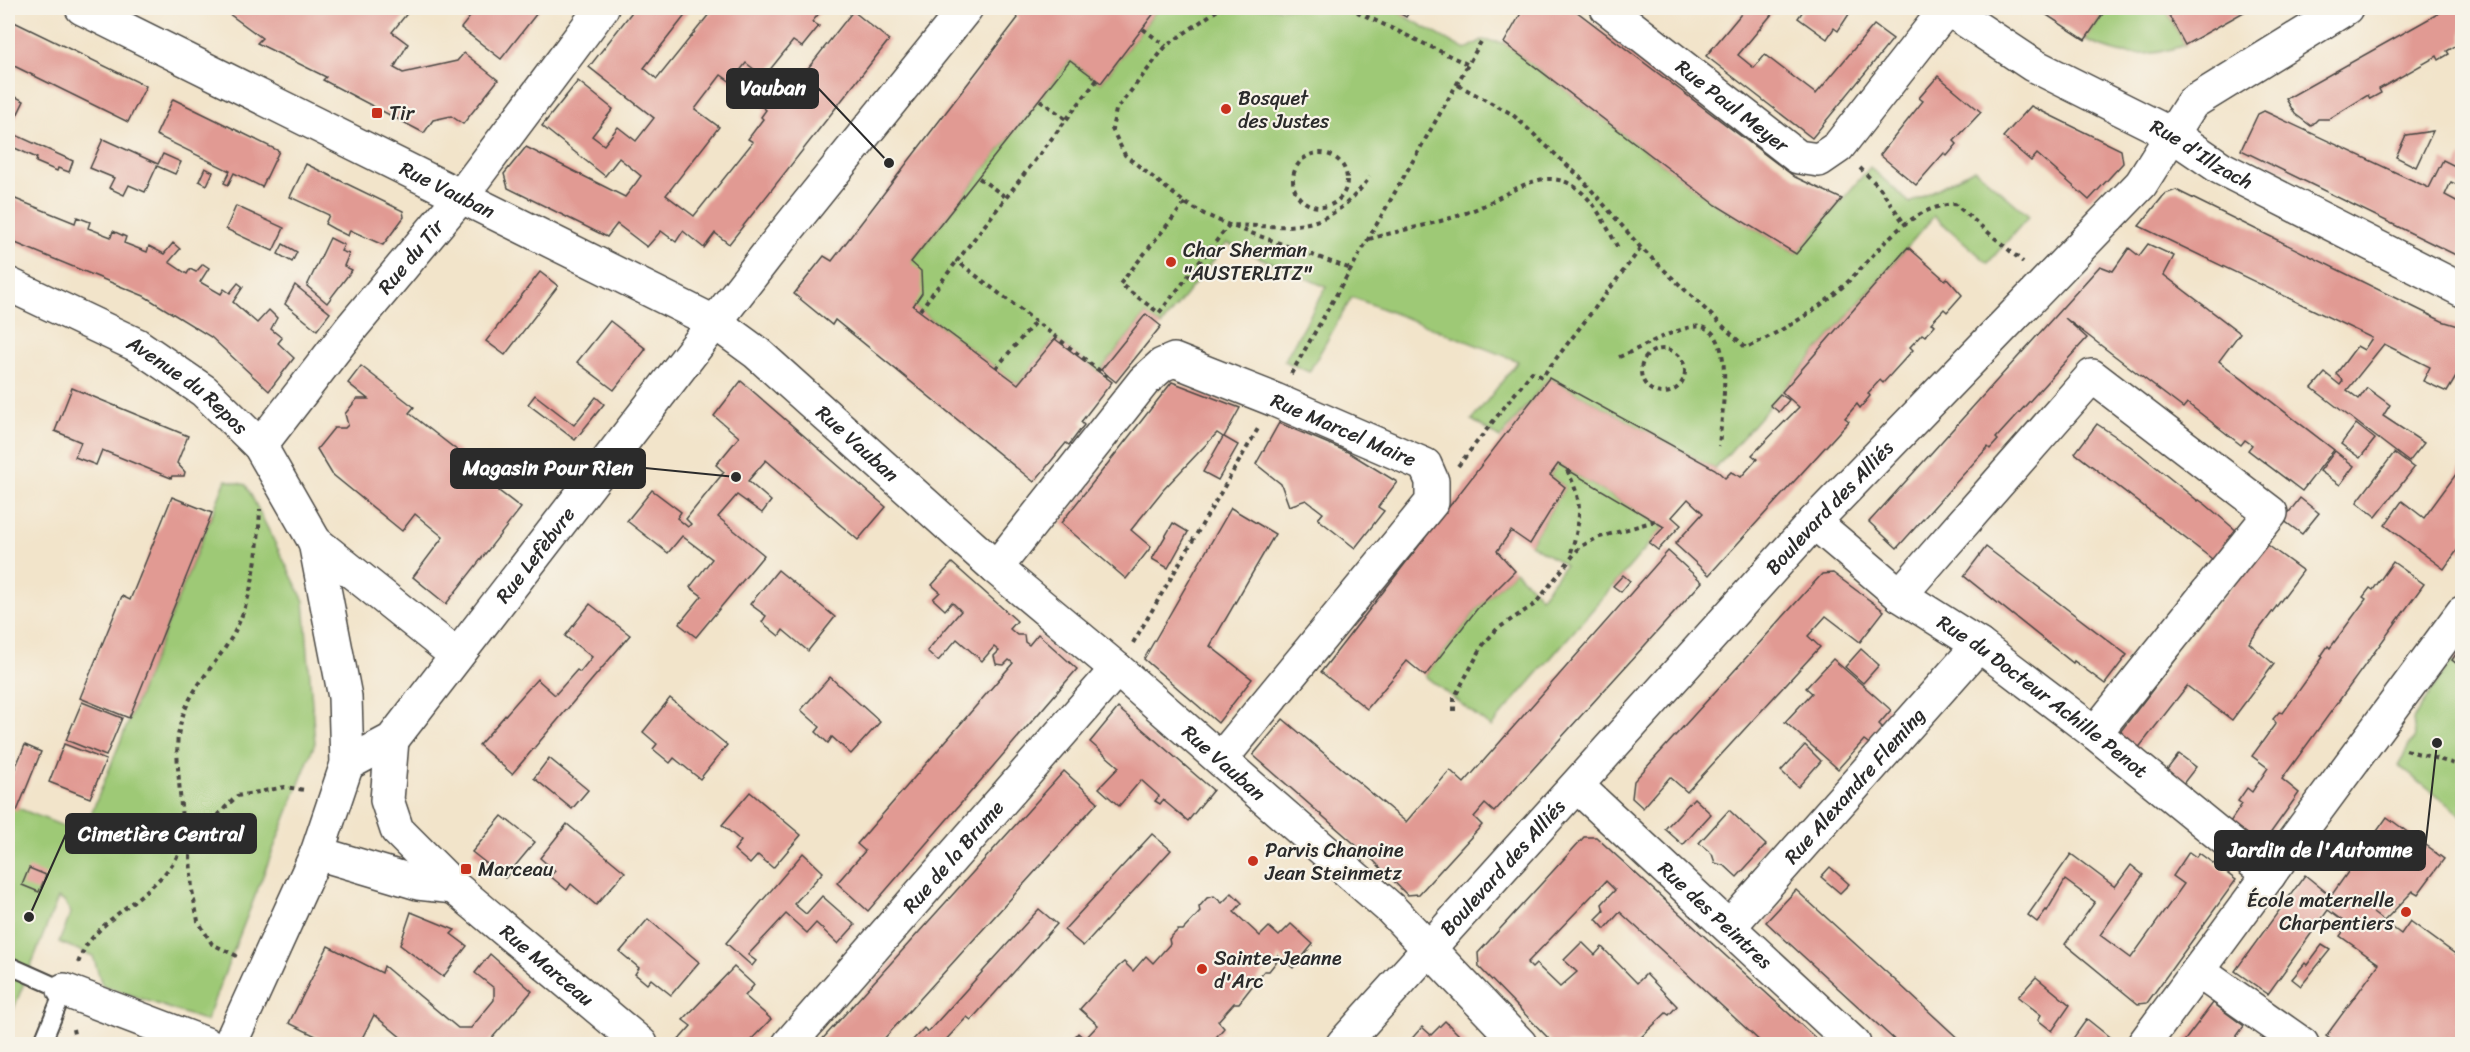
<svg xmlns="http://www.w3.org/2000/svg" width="2470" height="1052" font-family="Sriracha,sans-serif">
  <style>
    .green { fill: #9ec976; stroke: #647a50; stroke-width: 1.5 }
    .building { fill: #e19a93; fill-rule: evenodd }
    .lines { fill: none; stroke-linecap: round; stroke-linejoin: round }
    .lane-casing { stroke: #494743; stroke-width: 20 }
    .street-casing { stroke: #494743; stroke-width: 36 }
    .secondary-casing { stroke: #494743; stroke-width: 36 }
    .path { stroke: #494743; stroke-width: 4; stroke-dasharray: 4.5 4.5; stroke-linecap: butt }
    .lane { stroke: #fff; stroke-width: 16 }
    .street { stroke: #fff; stroke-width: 33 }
    .secondary { stroke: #fff; stroke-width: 33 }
    .poi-dot { fill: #c8321e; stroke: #f7f3e8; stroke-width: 2 }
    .labels { text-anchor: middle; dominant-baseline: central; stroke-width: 4.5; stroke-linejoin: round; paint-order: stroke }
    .poi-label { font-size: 20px; fill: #2b2b2b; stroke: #f7f3e8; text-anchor: start }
    .street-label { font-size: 20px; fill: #2b2b2b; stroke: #f7f3e8 }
    .leader { fill: none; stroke: #2b2b2b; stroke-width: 2 }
    .callout-dot { fill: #2b2b2b; stroke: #f7f3e8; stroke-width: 2 }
    .callout { fill: #2b2b2b; stroke: #2b2b2b; stroke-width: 2 }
    .callout-label { font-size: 21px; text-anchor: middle; font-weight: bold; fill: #fff }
  </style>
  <rect width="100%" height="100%" fill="#f7f3e8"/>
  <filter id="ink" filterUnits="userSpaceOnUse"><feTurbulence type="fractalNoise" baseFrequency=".0167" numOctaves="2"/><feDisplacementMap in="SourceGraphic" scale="12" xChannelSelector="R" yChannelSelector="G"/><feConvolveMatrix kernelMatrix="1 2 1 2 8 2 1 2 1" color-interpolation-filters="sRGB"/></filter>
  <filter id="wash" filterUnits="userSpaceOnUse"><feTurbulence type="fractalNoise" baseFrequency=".008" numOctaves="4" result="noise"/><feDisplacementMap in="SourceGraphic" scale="24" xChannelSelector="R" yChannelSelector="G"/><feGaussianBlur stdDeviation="1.35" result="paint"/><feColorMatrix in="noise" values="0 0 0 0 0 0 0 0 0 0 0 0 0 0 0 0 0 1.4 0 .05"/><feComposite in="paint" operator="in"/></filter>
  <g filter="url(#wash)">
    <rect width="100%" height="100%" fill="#f2e4ca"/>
    <!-- green -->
    <g class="green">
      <path d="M1158 8H1395L1394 10 1465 50 1482 40 1504 43 1716 205 1796 254 1870 167 1910 203 1975 169 2029 216 1988 263 1934 216 1715 469 1549 378 1500 438 1472 420 1518 361 1352 297 1309 372 1284 361 1326 287 1227 243 1161 326 1146 314 1099 372 1055 339 1018 384 913 306 911 262 1070 60 1101 83Z"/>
      <path d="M2107 8H2169L2166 10 2185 45C2146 58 2124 58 2085 40Z"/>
      <path d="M1558 464 1664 527 1491 727 1425 676 1477 609 1515 571 1541 597 1565 565 1530 544 1565 487 1550 475Z"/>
      <path d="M226 480 246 485 304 601 315 743 206 1021 102 985 93 956 59 942 71 913 65 902 58 898 8 1023V804L83 834Z"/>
      <path d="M2452 660 2462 668V816L2398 765 2415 736 2413 719Z"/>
    </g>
    <g id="blocks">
      <!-- building -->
      <g class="building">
        <path d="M221 8H409L407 10 409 11 392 32 408 44 394 68 403 73 457 61 464 53 498 80 463 124 451 116 433 120 424 133 323 80 326 77 257 43 262 38Z"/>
        <path d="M477 8H541L501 59 461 28Z"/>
        <path d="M635 8H691L644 68 657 79 714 8H816L821 11 812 22 819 26 802 47 793 41 764 77 772 82 776 78 791 90 853 11 889 40 729 244 715 233 704 248 683 231 676 242 661 231 647 247 617 224 607 237 508 188 504 174 526 147 625 197 636 183 641 176 619 158 605 176 542 126 578 81 613 109 592 136 604 145 618 127 636 141 654 118 589 67ZM746 63 764 77 750 97 766 110 761 117 763 119 748 139 753 142 694 216 666 195 719 127 695 109 721 75 731 82Z"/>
        <path d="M1012 8H1158L1101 83 1070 60 911 262 921 271 922 293 913 306 1018 384 1055 339 1112 382 1081 422 1084 425 1069 445 1066 443 1034 482 835 320 832 325 794 294 824 256 832 261 1018 18 1010 10Z"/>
        <path d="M1395 8H1412L1406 17 1394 10Z"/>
        <path d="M1524 8H1572L1795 177 1842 199 1796 254 1716 205 1504 43Z"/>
        <path d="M1746 8H1777L1738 55 1754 68 1765 55 1816 94 1874 25 1893 39 1812 138 1706 56Z"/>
        <path d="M1805 8H1853L1838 31 1834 28 1827 39 1798 18Z"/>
        <path d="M2036 8H2107L2085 40Z"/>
        <path d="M2169 8H2251L2185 45 2166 10Z"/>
        <path d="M2448 8H2462V42L2447 51 2449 54 2439 60 2437 56 2379 89 2381 93 2370 99 2368 95 2329 119H2318L2311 126 2295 114 2286 99Z"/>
        <path d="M8 19 146 86 128 122 8 63Z"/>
        <path d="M1938 76 1981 112 1954 141 1957 144 1947 156 1944 153 1916 185 1880 155 1923 101 1919 98Z"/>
        <path d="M8 93 24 101 9 132 73 161 69 172 58 168 57 171 36 162 37 158 8 145Z"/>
        <path d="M173 99 279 151 262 187 234 173 228 185 224 183 230 171 156 135Z"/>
        <path d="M2031 106 2121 150 2123 163 2089 200 2037 154 2031 161 2003 137Z"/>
        <path d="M2264 111 2429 188 2443 160 2457 167 2462 156V187L2451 182 2445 195 2462 204V258L2241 150 2258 114Z"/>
        <path d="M2433 131 2416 167 2396 157 2406 135Z"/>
        <path d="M103 139 158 164 163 154 181 162 175 174 157 166 145 192 129 185 124 195 109 188 114 178 90 168Z"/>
        <path d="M306 164 403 211 404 217 383 245 350 230 348 236 334 229 325 224 329 215 290 197Z"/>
        <path d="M205 168 213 172 207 185 199 181Z"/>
        <path d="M2176 190 2442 321 2462 327V367L2447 392 2423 381 2430 367 2384 344 2347 390 2359 399 2367 388 2390 405 2383 416 2424 443 2409 462 2312 388 2325 373 2340 385 2343 381 2336 374 2357 346 2364 350 2372 338 2139 226 2165 194Z"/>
        <path d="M8 196 75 223 77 217 90 222 88 228 111 237 113 231 126 237 124 243 147 252 149 246 164 254 173 243 180 249 169 262 187 274 190 269 196 272 203 264 209 268 200 282 221 294 224 289 230 293 238 283 243 287 233 302 257 323 269 310 277 318 271 329 282 338 278 343 294 358 269 391 211 337 144 296 8 240Z"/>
        <path d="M236 206 284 228 273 251 226 229Z"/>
        <path d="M330 238 344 245 341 251 349 254 344 266 352 270 327 303 307 286Z"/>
        <path d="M283 244 297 252 292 262 278 254Z"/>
        <path d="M2148 244 2174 256 2164 275 2240 333 2219 361 2334 450 2302 491 2248 450 2252 445 2245 440 2241 445 2187 403 2183 408 2065 318 2087 338 1996 438 1998 440 1990 449 1988 447 1897 548 1869 522 2100 266 2113 271 2129 248 2139 256Z"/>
        <path d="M1908 247 1945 280 1947 278 1962 295 1947 312 1944 309 1931 323 1935 325 1925 336 1922 334 1910 347 1913 350 1883 383 1880 380 1868 393 1870 396 1860 408 1857 404 1845 418 1849 421 1709 575 1675 544 1703 513 1688 499 1672 517 1681 525 1658 550 1649 543 1664 527 1558 464 1550 475 1565 487 1530 544 1511 531 1497 551 1515 571 1477 609 1425 676 1407 661 1367 709 1321 672 1549 378 1715 469 1725 478 1731 472 1741 477 1757 459 1752 455 1799 407 1782 392Z"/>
        <path d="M540 272 558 286 505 355 486 341Z"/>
        <path d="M295 285 330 313 317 330 285 304Z"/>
        <path d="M1146 314 1161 326 1116 382 1101 370Z"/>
        <path d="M610 321 646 349 614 390 577 362Z"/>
        <path d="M361 366 414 407 409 413 503 486 499 491 521 508 446 604 413 577 443 537 415 514 402 531 332 474 317 449 334 428H345L348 425 345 414 357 399H368L348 383Z"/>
        <path d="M741 381 886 507 858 540 766 460 748 481 771 501 762 513 737 495 718 517 764 555 696 637 679 624 702 596 690 587 712 559 682 536 668 553 627 521 652 490 681 512 677 518 688 527 691 524 686 519 724 472 716 465 739 437 714 416Z"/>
        <path d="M1172 382 1240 408 1224 437 1238 445 1218 480 1203 472 1223 437 1217 433 1164 489 1131 530 1151 547 1126 579 1061 523Z"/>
        <path d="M72 388 188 436 177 463 185 472 184 476H172L171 478 102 450 96 465 75 457 81 442 55 431Z"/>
        <path d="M1780 394 1789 400 1779 412 1770 405Z"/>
        <path d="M535 395 574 425 596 397 604 404 575 440 528 404Z"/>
        <path d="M1279 423 1348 452 1397 482 1378 507 1384 511 1355 548 1318 519 1323 513 1306 500 1289 506 1281 484 1256 464Z"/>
        <path d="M2097 424 2130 446 2198 501 2199 500 2205 504 2238 532 2216 562 2075 453Z"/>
        <path d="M2356 424 2375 439 2360 458 2341 444Z"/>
        <path d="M2335 451 2354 466 2340 485 2320 471Z"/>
        <path d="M2394 453 2414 468 2376 517 2357 502Z"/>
        <path d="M2462 466V552L2458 549 2444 569 2385 525 2402 501 2424 518Z"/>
        <path d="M172 497 212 513 129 718 80 698 122 596 130 600Z"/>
        <path d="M2300 498 2319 513 2302 534 2283 520Z"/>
        <path d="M1231 508 1275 534 1210 646 1252 679 1218 723 1144 659Z"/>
        <path d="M1173 523 1188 532 1168 568 1152 559Z"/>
        <path d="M2265 543 2303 571 2249 643 2274 664 2232 720 2187 686 2137 750 2117 736Z"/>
        <path d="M1986 547 2127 655 2105 684 2074 661 2073 663 1964 576Z"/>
        <path d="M1668 551 1702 582 1494 812 1485 804 1474 817 1482 825 1419 894 1407 895 1374 861 1253 755 1283 719 1406 822 1450 770 1464 783Z"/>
        <path d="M2393 562 2424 584 2282 779 2299 793 2262 845 2230 822 2242 804 2238 801 2247 788 2252 792 2268 768 2252 756 2276 723 2273 719 2279 712 2283 713 2323 657 2321 656 2328 646 2330 648 2366 599 2363 597 2370 588 2373 590Z"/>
        <path d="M952 563 1017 621 1010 629 1017 635H1024L1025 642 1029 645 1038 634 1077 669 868 911 837 883 865 851 857 844 1013 663 1009 660 1004 665 996 664 994 656 999 651 994 647 982 661 957 639 938 661 927 651 961 611 952 602 945 610 933 599 940 592 932 585Z"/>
        <path d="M778 570 835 617 808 651 783 630 779 636 762 622 766 616 750 604Z"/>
        <path d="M1833 573 1884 611 1860 642 1826 616 1808 636 1820 647 1687 792 1670 777 1643 808 1632 798 1634 781 1822 574Z"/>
        <path d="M1623 575 1630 581 1621 592 1613 586Z"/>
        <path d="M590 604 630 635 512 774 479 745 537 679 555 695 577 670 580 672 592 657 565 636Z"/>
        <path d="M2462 645V668L2452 660Z"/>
        <path d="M1861 649 1879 665 1863 683 1845 667Z"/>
        <path d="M1833 659 1891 710 1879 724 1885 730 1871 745 1864 740 1838 769 1785 722 1812 693 1806 688Z"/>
        <path d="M830 677 880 722 851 754 832 737 828 743 816 732 820 727 801 710Z"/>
        <path d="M670 698 727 745 700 779 674 758 670 763 653 749 657 744 643 732Z"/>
        <path d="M82 702 122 718 106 756 66 740Z"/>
        <path d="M1118 708 1213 790 1188 821 1163 800 1160 804 1155 801 1159 796 1141 780 1119 806 1099 788 1119 767 1090 742Z"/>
        <path d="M64 744 106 760 90 798 49 782Z"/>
        <path d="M25 745 41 752 17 811 8 807V779L10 780Z"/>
        <path d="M1805 745 1821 761 1798 787 1781 771Z"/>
        <path d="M2179 754 2196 767 2182 785 2165 772Z"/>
        <path d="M549 758 588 790 572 809 534 778Z"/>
        <path d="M1064 771 1098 802 882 1041 884 1044H818Z"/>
        <path d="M750 792 801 835 773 868 758 855 750 864 734 850 741 841 722 825Z"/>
        <path d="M1694 798 1711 814 1683 845 1665 829Z"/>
        <path d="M1729 810 1766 845 1737 877 1725 866 1715 863 1712 854 1699 843Z"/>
        <path d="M502 816 535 842 505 878 472 852Z"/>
        <path d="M2387 817 2444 859 2418 894 2413 891 2384 921 2373 913 2401 934 2410 921 2462 959V1044H2337L2326 1036 2379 964 2340 936 2348 925 2328 910 2268 994 2235 971 2305 875 2331 896Z"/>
        <path d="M567 824 625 872 596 905 571 884 567 890 550 876 555 871 540 858Z"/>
        <path d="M1152 834 1171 850 1083 946 1064 930Z"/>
        <path d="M1584 837H1596L1822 1044H1763L1620 912 1605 929 1596 919 1604 911 1602 904 1615 890 1606 881 1527 963 1532 968 1536 964 1560 987 1577 972 1564 960 1582 942 1595 955 1602 947 1637 983 1646 974 1677 1006 1669 1015 1666 1013 1634 1044H1554L1479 967 1478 953Z"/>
        <path d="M2189 852 2196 857 2199 853 2236 880 2147 1003 2138 1004 2065 944 2095 902 2065 880 2047 911 2046 910 2037 922 2028 915 2071 854 2115 887 2131 865 2143 875 2100 935 2131 958 2184 884 2173 876Z"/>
        <path d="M803 853 823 872 794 904 806 914 822 896 855 925 838 944 816 923 807 933 786 914 748 955 756 961 752 966 726 943Z"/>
        <path d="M1830 867 1849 884 1840 893 1821 877Z"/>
        <path d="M29 868 46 875 39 892 22 885Z"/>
        <path d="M1796 890 1896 981 1964 1044H1899L1779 934 1766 922Z"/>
        <path d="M1232 893 1242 903 1234 912 1260 936 1269 927 1279 936 1291 924 1313 944 1293 968 1278 955 1277 961 1269 971H1264L1239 1003H1234L1218 1021 1224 1028 1212 1042 1214 1044H1068L1078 1033 1085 1039 1098 1025 1080 1009 1118 967 1124 962 1133 971 1146 956 1153 963 1170 944 1169 939 1178 930H1183L1200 912 1199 907 1207 898 1214 896 1222 903Z"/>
        <path d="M1039 909 1057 924 971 1020 967 1017 942 1044 910 1043 924 1028 928 1032Z"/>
        <path d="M411 912 455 930 451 934 467 946 443 977 400 945Z"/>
        <path d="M648 919 699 962 671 995 651 979 647 984 635 974 639 968 620 952Z"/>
        <path d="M2322 945 2330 950 2301 986 2292 979 2305 963 2307 965Z"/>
        <path d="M328 946 382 973 384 966 458 1028H471L494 1000V988L475 973 490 954 532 991 487 1044H409L374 1015 359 1044H332L289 1023Z"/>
        <path d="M734 967 754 985 745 996 771 1019 747 1044H675L691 1026 683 1020Z"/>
        <path d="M2036 977 2070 1005 2052 1031 2038 1020 2041 1015 2018 997Z"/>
        <path d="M2213 1003 2244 1026 2231 1044H2182Z"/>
        <path d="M2087 1019 2118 1044H2069Z"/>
        <path d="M1445 1021 1468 1044H1407L1422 1027 1431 1035Z"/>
      </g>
    </g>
  </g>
  <g filter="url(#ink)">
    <use href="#blocks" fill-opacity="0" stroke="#494743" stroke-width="1.5"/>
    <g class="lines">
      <defs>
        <path id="lane" d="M8 965 64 990 42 1044"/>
        <g id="street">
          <path id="s1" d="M1607 8 1798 157 1819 160 1838 147 1947 8"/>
          <path id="s2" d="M1947 8 2033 65 2171 134 2221 168 2462 290"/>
          <path id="s3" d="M260 446 352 327 462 195 602 8"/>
          <path id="s4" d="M1814 522 1900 595 1979 645 2095 733 2269 875"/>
          <path id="s5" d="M996 568 1144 381 1162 365 1174 360 1275 400 1425 465 1432 481V502L1221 759"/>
          <path d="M1900 595 2092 376 2271 513 2095 733"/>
          <path id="s6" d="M392 740 387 800 397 830 454 887 641 1044"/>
          <path id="s7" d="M1577 786 1854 1044"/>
          <path d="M317 853 418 883 454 887"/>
          <path id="s8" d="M1729 927 1979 645"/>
          <path d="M2198 971 2302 1044"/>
          <path d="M64 990 206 1044"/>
          <path id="s9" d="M789 1044 1117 669"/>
          <path d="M2144 1044 2462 613"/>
        </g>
        <g id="secondary">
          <path id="s10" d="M82 8 716 323 757 353 996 568 1117 669 1391 909 1520 1044"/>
          <path id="s11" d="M8 284 137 345 204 391 260 446 315 542 345 697 347 764 317 853 230 1044"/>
          <path d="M315 542 456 655"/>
          <path id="s12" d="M347 764 392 740 767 255 966 8"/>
          <path id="s13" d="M1343 1044 1814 522 2141 184 2192 103 2346 8"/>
        </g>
      </defs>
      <!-- lane casing -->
      <use href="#lane" class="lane-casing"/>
      <!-- street casing -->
      <use href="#street" class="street-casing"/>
      <!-- secondary casing -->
      <use href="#secondary" class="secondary-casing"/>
      <!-- path -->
      <g class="path">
        <path d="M1226 8 1216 11 1166 46 1116 110 1112 129 1125 155 1185 203 1204 214 1229 225 1351 269"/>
        <path d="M1349 8 1469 65"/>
        <path d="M1143 29 1166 46"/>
        <path d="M1097 80 957 261 1108 377"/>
        <path d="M1458 85 1512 114 1582 179 1641 248 1746 348C1779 332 1811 315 1839 290 1876 258 1901 208 1955 204L2023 262"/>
        <path d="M1040 100 1067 120"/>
        <circle cx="1320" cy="180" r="27"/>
        <path d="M1860 168 1880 188 1904 223"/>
        <path d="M979 178 1007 198"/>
        <path d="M1185 203 1120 284 1159 313 1229 225C1293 227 1328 234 1370 177"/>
        <path d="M1369 239C1404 229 1443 223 1476 209 1497 200 1517 185 1539 180 1583 171 1603 220 1619 250"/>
        <path d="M920 310 957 261"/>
        <circle cx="1663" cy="371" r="22"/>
        <path d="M1619 357C1641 348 1664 334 1687 328 1741 313 1721 417 1719 446"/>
        <path d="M996 368 1035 322"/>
        <path d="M1291 374 1482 40"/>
        <path d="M1458 466 1532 372 1542 377 1641 248"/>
        <path d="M1567 470C1585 505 1580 521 1570 556"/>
        <path d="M1133 643 1259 427"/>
        <path d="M1454 711V698L1483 645 1497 629 1535 604 1580 547 1597 538 1655 521"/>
        <path d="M2406 750 2462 766"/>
        <path d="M181 840 193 845"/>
        <path d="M237 956 212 944 198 921 192 890 190 856 196 836 237 796 285 787 305 790"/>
        <path d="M78 963C81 956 84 948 88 943 114 909 159 891 179 853 188 836 174 763 178 736 185 689 214 670 234 633 254 594 258 553 260 509"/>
        <path d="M73 1029 76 1044"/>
      </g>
      <!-- lane -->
      <use href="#lane" class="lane"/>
      <!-- street -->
      <use href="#street" class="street"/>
      <!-- secondary -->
      <use href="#secondary" class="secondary"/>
    </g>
  </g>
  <!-- markers -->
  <g class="poi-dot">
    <circle cx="1226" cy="109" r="6"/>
    <rect x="371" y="107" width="12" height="12" rx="3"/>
    <circle cx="1171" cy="262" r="6"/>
    <circle cx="1253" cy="861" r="6"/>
    <rect x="460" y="863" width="12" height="12" rx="3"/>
    <circle cx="2406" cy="912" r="6"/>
    <circle cx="1202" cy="969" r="6"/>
  </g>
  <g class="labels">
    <!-- poi labels -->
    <g class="poi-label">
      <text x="1238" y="98">Bosquet<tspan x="1238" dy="23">des Justes</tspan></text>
      <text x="389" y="113">Tir</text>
      <text x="1183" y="250">Char Sherman<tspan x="1183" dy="23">"AUSTERLITZ"</tspan></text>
      <text x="1265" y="850">Parvis Chanoine<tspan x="1265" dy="23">Jean Steinmetz</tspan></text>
      <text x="478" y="869">Marceau</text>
      <text x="2394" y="900" text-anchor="end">École maternelle<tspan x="2394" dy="23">Charpentiers</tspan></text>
      <text x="1214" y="958">Sainte-Jeanne<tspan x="1214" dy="23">d'Arc</tspan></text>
    </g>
    <!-- street labels -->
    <g class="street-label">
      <text stroke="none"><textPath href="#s1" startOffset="159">Rue Paul Meyer</textPath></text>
      <text stroke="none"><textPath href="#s2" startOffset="294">Rue d'Illzach</textPath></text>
      <text stroke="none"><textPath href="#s10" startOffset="408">Rue Vauban</textPath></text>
      <text stroke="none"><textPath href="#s3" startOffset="242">Rue du Tir</textPath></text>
      <text stroke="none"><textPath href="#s11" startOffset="207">Avenue du Repos</textPath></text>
      <text stroke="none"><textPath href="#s5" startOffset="459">Rue Marcel Maire</textPath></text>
      <text stroke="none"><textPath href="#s10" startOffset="894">Rue Vauban</textPath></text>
      <text stroke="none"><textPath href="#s13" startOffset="724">Boulevard des Alliés</textPath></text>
      <text stroke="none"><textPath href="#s12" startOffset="285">Rue Lefèbvre</textPath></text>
      <text stroke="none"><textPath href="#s4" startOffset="288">Rue du Docteur Achille Penot</textPath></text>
      <text stroke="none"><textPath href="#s10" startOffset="1380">Rue Vauban</textPath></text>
      <text stroke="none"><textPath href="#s8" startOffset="189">Rue Alexandre Fleming</textPath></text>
      <text stroke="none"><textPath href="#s9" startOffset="249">Rue de la Brume</textPath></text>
      <text stroke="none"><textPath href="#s13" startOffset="238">Boulevard des Alliés</textPath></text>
      <text stroke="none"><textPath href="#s7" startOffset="189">Rue des Peintres</textPath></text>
      <text stroke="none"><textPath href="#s6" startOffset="294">Rue Marceau</textPath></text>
    </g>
  </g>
  <!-- callouts -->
  <path class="leader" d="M889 163L818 88M736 477L645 468M29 917L66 834M2437 743L2425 850"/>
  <g class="callout-dot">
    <circle cx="889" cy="163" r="6"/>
    <circle cx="736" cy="477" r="6"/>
    <circle cx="29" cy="917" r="6"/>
    <circle cx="2437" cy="743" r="6"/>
  </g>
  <g class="callout">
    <rect x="727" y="69" width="91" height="39" rx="6"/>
    <rect x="451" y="449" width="194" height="39" rx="6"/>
    <rect x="66" y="814" width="190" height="39" rx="6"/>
    <rect x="2215" y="831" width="210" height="39" rx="6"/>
  </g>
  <g class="callout-label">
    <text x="773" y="95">Vauban</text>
    <text x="548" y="475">Magasin Pour Rien</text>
    <text x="161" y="841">Cimetière Central</text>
    <text x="2320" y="857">Jardin de l'Automne</text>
  </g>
  <!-- margin -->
  <rect width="2470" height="1052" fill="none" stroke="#f7f3e8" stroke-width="30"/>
</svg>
